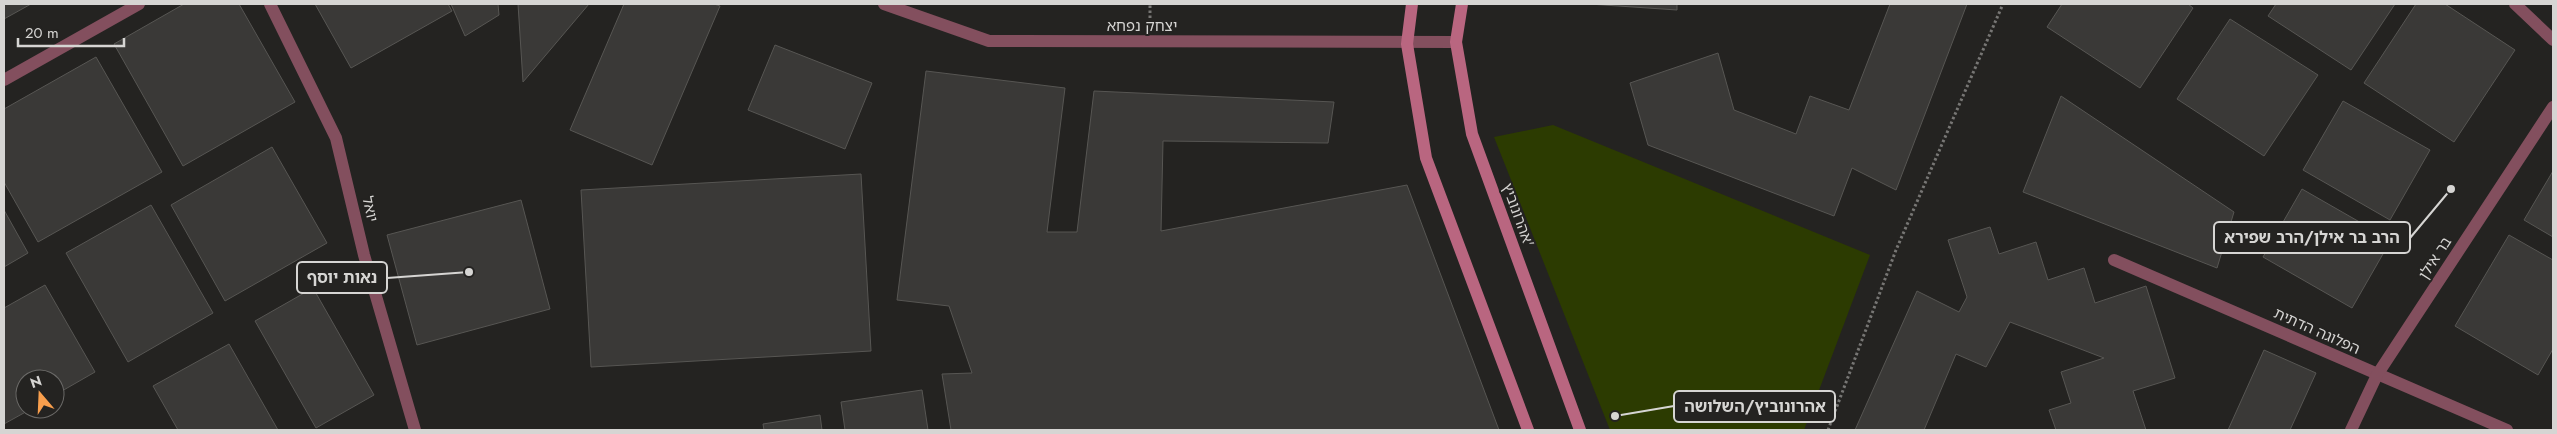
<svg xmlns="http://www.w3.org/2000/svg" width="2557" height="434" font-family="Jost,'Noto Sans Hebrew',sans-serif">
  <style>
    .green { fill: #2c3b01 }
    .building { fill: #3a3937; stroke: #575653 }
    .lines { fill: none; stroke-linecap: round; stroke-linejoin: round }
    .path { stroke: #777674; stroke-width: 3; stroke-dasharray: 2.5 2.5; stroke-linecap: butt }
    .street { stroke: #834f5e; stroke-width: 12 }
    .secondary { stroke: #b96680; stroke-width: 12 }
    .labels { text-anchor: middle; dominant-baseline: central; stroke-width: 4; stroke-linejoin: round; paint-order: stroke }
    .street-label { font-size: 15px; fill: #d6d5d3; stroke: #242321 }
    .leader { fill: none; stroke: #d6d5d3; stroke-width: 2 }
    .callout-dot { fill: #d6d5d3; stroke: #242321; stroke-width: 2 }
    .callout { fill: #242321; stroke: #d6d5d3; stroke-width: 2 }
    .callout-label { font-size: 16px; text-anchor: middle; font-weight: bold; fill: #d6d5d3 }
  </style>
  <rect width="100%" height="100%" fill="#242321"/>
  <!-- green -->
  <path class="green" d="M1553 125 1870 255 1804 430H1610L1494 137Z"/>
  <!-- building -->
  <g class="building">
    <path d="M4 4H31L4 19Z"/>
    <path d="M184 4H239L295 102 183 166 114 44Z"/>
    <path d="M315 4H448L452 11 351 68Z"/>
    <path d="M451 4H498L499 15 465 36Z"/>
    <path d="M518 4H589L523 82Z"/>
    <path d="M624 4H714L720 6 652 165 570 130Z"/>
    <path d="M1589 4H1677V10Z"/>
    <path d="M1890 4H1967L1896 190 1852 168 1834 216 1648 145 1630 83 1718 53 1734 110 1796 134 1810 96 1849 110Z"/>
    <path d="M2062 4H2188L2193 8 2140 88 2047 27Z"/>
    <path d="M2276 4H2395L2351 70 2268 16Z"/>
    <path d="M2416 4H2445L2515 50 2454 142 2364 83Z"/>
    <path d="M2230 19 2318 75 2264 156 2177 99Z"/>
    <path d="M775 45 872 83 845 149 748 110Z"/>
    <path d="M96 57 162 172 38 242 4 182V109Z"/>
    <path d="M926 71 1065 88 1047 232H1077L1094 91 1334 102 1328 143 1163 141 1161 231 1407 185 1499 430H951L942 374 972 373 949 306 897 300Z"/>
    <path d="M2061 96 2234 212 2217 268 2023 192Z"/>
    <path d="M2343 101 2430 150 2390 220 2303 170Z"/>
    <path d="M272 147 327 243 225 301 171 205Z"/>
    <path d="M2553 171V237L2524 220Z"/>
    <path d="M861 174 871 351 591 367 581 190Z"/>
    <path d="M2302 189 2391 240 2352 308 2263 257Z"/>
    <path d="M521 200 550 309 417 345 387 235Z"/>
    <path d="M151 205 213 313 128 362 66 253Z"/>
    <path d="M4 210 28 253 4 267Z"/>
    <path d="M1990 227 1999 254 2036 242 2048 280 2084 268 2095 303 2146 286 2175 378 2133 391 2146 430H2056L2049 410 2071 403 2061 372 2104 358 2010 322 1986 367 1956 354 1924 430H1855L1917 291 1959 312 1967 297 1948 240Z"/>
    <path d="M2509 235 2553 260V349L2538 375 2455 326Z"/>
    <path d="M45 285 95 372 55 395V379H25V409H31L4 424V308Z"/>
    <path d="M313 288 374 395 316 428 255 321Z"/>
    <path d="M229 344 278 430H178L153 386Z"/>
    <path d="M2264 350 2316 373 2290 430H2228Z"/>
    <path d="M922 390 928 430H845L841 402Z"/>
    <path d="M820 415 822 430H764L763 424Z"/>
  </g>
  <g class="lines">
    <!-- path -->
    <g class="path">
      <path d="M1150 18V4"/>
      <path d="M1828 430 1896 250 2003 4"/>
    </g>
    <!-- street -->
    <g class="street">
      <path d="M270 4 336 138 364 255 415 430"/>
      <path d="M884 4 989 41 1456 42"/>
      <path d="M2515 4 2553 40"/>
      <path d="M4 80 139 4"/>
      <path d="M2114 260 2507 430"/>
      <path d="M2351 430 2377 375 2553 107"/>
    </g>
    <!-- secondary -->
    <g class="secondary">
      <path d="M1412 4 1407 44 1426 158 1528 430"/>
      <path d="M1462 4 1456 42 1472 134 1580 430"/>
    </g>
  </g>
  <g class="labels">
    <!-- street labels -->
    <g class="street-label">
      <text x="1142" y="26">יצחק נפחא</text>
      <text transform="translate(370 209) rotate(77)">יואל</text>
      <text transform="translate(1518 215) rotate(70)">אהרונוביץ'</text>
      <text transform="translate(2435 258) rotate(-57)">בר אילן</text>
      <text transform="translate(2317 331) rotate(24)">הפלוגה הדתית</text>
    </g>
  </g>
  <!-- callouts -->
  <path class="leader" d="M2451 189L2410 238M469 272L387 278M1615 416L1674 406"/>
  <g class="callout-dot">
    <circle cx="2451" cy="189" r="5"/>
    <circle cx="469" cy="272" r="5"/>
    <circle cx="1615" cy="416" r="5"/>
  </g>
  <g class="callout">
    <rect x="2214" y="222" width="196" height="31" rx="5"/>
    <rect x="297" y="262" width="90" height="31" rx="5"/>
    <rect x="1674" y="391" width="161" height="31" rx="5"/>
  </g>
  <g class="callout-label">
    <text x="2312" y="243">הרב בר אילן/הרב שפירא</text>
    <text x="342" y="283">נאות יוסף</text>
    <text x="1755" y="412">אהרונוביץ/השלושה</text>
  </g>
  <!-- border -->
  <rect width="2557" height="434" fill="none" stroke="#d6d5d3" stroke-width="10"/>
  <!-- north arrow -->
  <g transform="translate(40 394) rotate(341)"><circle r="24" fill="#242321" stroke="#6b6a68"/>
  <path d="M0-4L9 19L0 12L-9 19Z" fill="#f99f4d"/>
  <text y="-8" font-size="14" font-weight="bold" text-anchor="middle" fill="#d6d5d3">N</text>
  </g>
  <!-- scale -->
  <path d="M18 38v8h106v-8" fill="none" stroke="#d6d5d3" stroke-width="2.5"/>
  <text x="25" y="38" font-size="15" fill="#d6d5d3" stroke="#242321" stroke-width="4" paint-order="stroke">20 m</text>
</svg>
